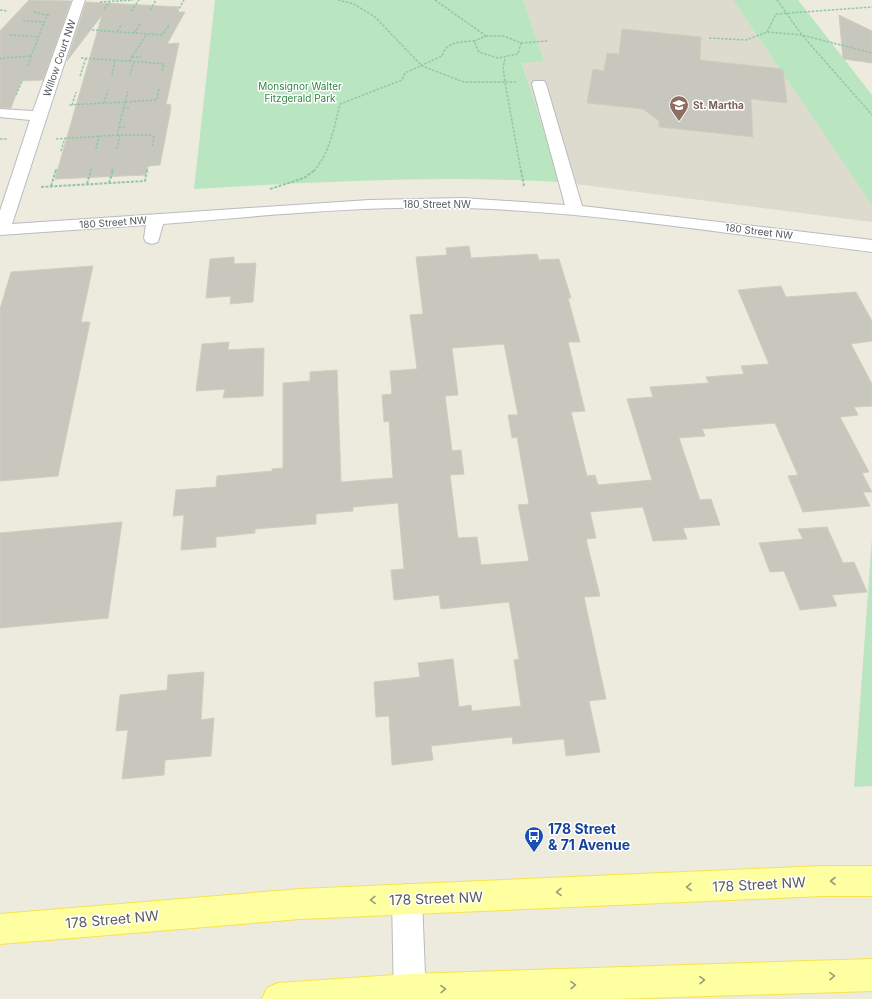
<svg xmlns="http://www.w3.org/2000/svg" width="872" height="999" font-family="Inter,sans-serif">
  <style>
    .education { fill: #dcdbcd }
    .green { fill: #b9e5c1 }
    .building { fill: #c8c7be; stroke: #d0cebd; fill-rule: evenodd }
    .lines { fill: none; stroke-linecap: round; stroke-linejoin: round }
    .minor-casing { stroke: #babbc1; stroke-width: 2 }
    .major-casing { stroke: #f6e44d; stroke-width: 2 }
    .path-far1 { stroke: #92c6aa; stroke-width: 1.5; stroke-dasharray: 2.5 1.5; stroke-linecap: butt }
    .path { stroke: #92c6aa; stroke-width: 2; stroke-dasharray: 3 1.5; stroke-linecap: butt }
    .minor { fill: #fff; fill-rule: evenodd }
    .major { fill: #feffa0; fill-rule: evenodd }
    .oneway { stroke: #9a9c7a }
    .labels { text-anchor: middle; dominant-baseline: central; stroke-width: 3; stroke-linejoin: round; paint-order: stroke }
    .far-street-label { font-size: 10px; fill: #585a60; stroke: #fff }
    .far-park-label { font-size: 10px; fill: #318644; stroke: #fff }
    .far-education-label { font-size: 10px; font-weight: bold; fill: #785e54; stroke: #fff; text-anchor: start }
    .near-transit-label { font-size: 14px; font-weight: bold; fill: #164399; stroke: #fff; text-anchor: start }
    .near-street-label { font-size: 14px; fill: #585a60; stroke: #fff }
  </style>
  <rect width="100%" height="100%" fill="#ecebde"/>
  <!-- education -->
  <path class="education" d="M523 0H733L872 205V222L560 182 522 62 544 61Z"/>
  <!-- green -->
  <g class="green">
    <path d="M215 0H523L544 61 522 63 560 182C438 175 316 182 194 189Z"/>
    <path d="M733 0H798L872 95V205Z"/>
    <path d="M872 538V786L854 787Z"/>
  </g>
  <!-- building -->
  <g class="building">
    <path d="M29 0 71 1 43 80 21 81 11 108H0V31Z"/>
    <path d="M86 2 179 7 175 12H185L167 44 179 43 166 105 170 104 171 108 160 165 147 166 145 175 55 179 102 15 67 61Z"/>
    <path d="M839 15 872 31V63L843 59Z"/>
    <path d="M622 29 701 37 700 60 783 69 787 103 751 99 753 137 659 127V121L643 109 587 103 593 69 604 71 607 53 619 54Z"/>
    <path d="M469 246 471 258 537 254 539 260 559 259 571 298H568L580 342H568L585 411 571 412 587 476 595 475 598 485 652 480 627 399 653 397 650 387 709 383 706 377 744 374 741 366 769 364 738 290 781 286 786 297 856 292 872 321V341L851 344 872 384V406L854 407 858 415 840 417 869 472 862 473 872 492H863L870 506 803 512 788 476 798 475 775 423 702 429 705 436 679 438 700 500 711 499 720 525 683 528 687 539 653 541 643 507 590 512 596 538 586 539 600 596 584 597 606 699 589 701 600 752 566 756 564 739 513 744 512 737 431 746 433 760 392 765 389 716 376 717 374 682 420 677 418 663 453 659 459 707 471 705 472 711 521 706 514 660 519 659 509 602 441 609 439 595 394 600 391 570 404 569 398 503 353 507V511L316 514V524L255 529V533L216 537V547L181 550 184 515 173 516 176 490 216 487 217 476 272 471V469L283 468V383L310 381V372L337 370 341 482 393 478 389 421 384 422 382 395 392 394 390 371 417 369 410 315 423 314 416 257 447 255 446 248ZM504 344 518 415H508L512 438 517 437 529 504 518 505 529 561 481 565 477 537 458 538 450 475 464 474 461 450 452 451 445 396 458 395 452 348Z"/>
    <path d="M234 257V264L256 263 253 302 230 304 231 296 206 298 210 259Z"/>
    <path d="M93 266 81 322H90L58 476 0 481V309L11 272Z"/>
    <path d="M229 342 228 350 264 348 263 396 223 398 225 389 196 391 202 344Z"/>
    <path d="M122 522 108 618 0 628V533Z"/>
    <path d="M827 527 843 563 854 562 867 592 832 595 837 606 800 610 784 571 770 572 759 543 803 539 798 529Z"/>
    <path d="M204 672 201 720 214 718 211 756 165 760 164 775 122 779 128 730 116 731 120 695 167 690 168 675Z"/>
  </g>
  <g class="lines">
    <defs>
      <g id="minor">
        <path d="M73 0H85L12 224 369 200 463 198 565 205 532 84 534 81H544L546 84 582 206 872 240V252C737 235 599 212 463 208 364 205 262 216 163 224L158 242 152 244 146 242 144 238 146 225 0 235V211L30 120 0 117V109L33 111Z"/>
        <path d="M407 884 417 889 422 899 426 999H394L392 899 397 889Z"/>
      </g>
      <g id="major">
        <path d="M822 866H872V896H822L300 919 0 944V914L300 889Z"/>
        <path d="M872 959V991L615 999H262L267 988 278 983 410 974Z"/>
      </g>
    </defs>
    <!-- minor casing -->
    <use href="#minor" class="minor-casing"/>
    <!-- major casing -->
    <use href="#major" class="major-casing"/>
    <!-- path-far1 -->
    <g class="path-far1">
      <path d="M338 0 354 4 375 17 422 66 464 82H505L521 171"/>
      <path d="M435 0 486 36"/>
      <path d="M777 0 802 35 872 115"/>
      <path d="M100 2 133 0"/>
      <path d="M104 9 110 2"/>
      <path d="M0 10 8 11"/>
      <path d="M150 10 156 0"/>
      <path d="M131 11 139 0"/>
      <path d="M34 12 47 15"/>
      <path d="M177 12 184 0"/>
      <path d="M23 21 44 22"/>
      <path d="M92 30 162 35 169 25"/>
      <path d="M117 31 122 24"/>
      <path d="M767 32 776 14 872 7"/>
      <path d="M134 33 141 23"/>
      <path d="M10 35 39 37"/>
      <path d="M486 36H504L521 43 518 54 498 58 479 52 474 41Z"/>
      <path d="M709 38 746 40 767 32 802 35 872 53"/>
      <path d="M521 43 548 41"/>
      <path d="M132 57H141"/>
      <path d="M81 58 129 61 147 34"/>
      <path d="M505 59 503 68 505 82H517"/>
      <path d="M0 60 1 58 31 56 47 15H51"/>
      <path d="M129 61 164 64 162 73"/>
      <path d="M28 66 31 56"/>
      <path d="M112 75 115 60"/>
      <path d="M130 75 134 62"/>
      <path d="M80 76 86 58"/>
      <path d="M128 91 125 102 157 100 159 89"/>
      <path d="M16 95 22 81"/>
      <path d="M104 103 108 90"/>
      <path d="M72 105 76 92"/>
      <path d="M123 108H129"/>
      <path d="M119 127H125"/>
      <path d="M117 135H149L154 137 152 147"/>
      <path d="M0 139H8"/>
      <path d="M56 139 117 135 125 102 68 105"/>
      <path d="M96 149 99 136"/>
      <path d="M117 149 120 135"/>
      <path d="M61 151 65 138"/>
      <path d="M56 171V169"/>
      <path d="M91 171 92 167"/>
      <path d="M112 171 113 168"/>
      <path d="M147 171 148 166"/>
      <path d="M314 171C330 152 334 128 340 104L402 80 405 73 442 56C446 41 461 42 474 41"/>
    </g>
    <!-- path -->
    <g class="path">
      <path d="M521 170 524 186"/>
      <path d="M109 183 113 170"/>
      <path d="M87 184 91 170"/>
      <path d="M51 186 56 170"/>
      <path d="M41 187 145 181 147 170"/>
      <path d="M270 189 304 178 315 170"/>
    </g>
    <!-- minor -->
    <use href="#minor" class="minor"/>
    <!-- major -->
    <use href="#major" class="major"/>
  </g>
  <!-- one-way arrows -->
  <defs><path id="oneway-chevron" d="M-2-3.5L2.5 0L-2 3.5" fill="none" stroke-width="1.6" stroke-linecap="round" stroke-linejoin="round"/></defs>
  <g class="oneway">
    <use href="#oneway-chevron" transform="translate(833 881) rotate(180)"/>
    <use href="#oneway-chevron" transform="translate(689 887) rotate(178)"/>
    <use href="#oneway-chevron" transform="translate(559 892) rotate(178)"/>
    <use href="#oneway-chevron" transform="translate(373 900) rotate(178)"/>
    <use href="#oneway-chevron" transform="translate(832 976) rotate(-2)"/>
    <use href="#oneway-chevron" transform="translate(702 980) rotate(-2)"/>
    <use href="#oneway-chevron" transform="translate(573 985) rotate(-2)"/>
    <use href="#oneway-chevron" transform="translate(443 989) rotate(-2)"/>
  </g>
  <!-- icons -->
  <defs>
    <symbol id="school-pin" viewBox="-11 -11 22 30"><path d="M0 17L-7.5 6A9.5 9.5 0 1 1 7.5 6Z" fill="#8d6e63" stroke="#fff"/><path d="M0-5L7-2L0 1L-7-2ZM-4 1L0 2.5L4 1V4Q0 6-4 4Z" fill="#fff"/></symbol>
    <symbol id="bus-pin" viewBox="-11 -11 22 30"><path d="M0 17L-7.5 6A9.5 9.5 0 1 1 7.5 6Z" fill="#1a4fb4" stroke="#fff"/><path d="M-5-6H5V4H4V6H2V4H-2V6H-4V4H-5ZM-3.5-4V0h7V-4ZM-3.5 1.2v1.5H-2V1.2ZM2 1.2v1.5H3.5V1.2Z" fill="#fff"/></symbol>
  </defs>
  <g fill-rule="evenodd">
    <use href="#school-pin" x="668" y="94" width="22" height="30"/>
    <use href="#bus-pin" x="523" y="825" width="22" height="30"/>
  </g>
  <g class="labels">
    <!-- far-street labels -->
    <g class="far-street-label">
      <text transform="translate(59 58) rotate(-71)">Willow Court NW</text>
      <text x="437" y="204">180 Street NW</text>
      <text transform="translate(113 222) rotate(-4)">180 Street NW</text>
      <text transform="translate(759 231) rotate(7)">180 Street NW</text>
    </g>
    <!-- far-park labels -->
    <g class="far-park-label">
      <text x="300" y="86">Monsignor Walter<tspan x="300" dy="12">Fitzgerald Park</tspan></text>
    </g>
    <!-- far-education labels -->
    <g class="far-education-label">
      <text x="693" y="105">St. Martha</text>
    </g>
    <!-- near-transit labels -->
    <g class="near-transit-label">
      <text x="548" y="828">178 Street<tspan x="548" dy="16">&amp; 71 Avenue</tspan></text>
    </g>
    <!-- near-street labels -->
    <g class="near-street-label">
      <text transform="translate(759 884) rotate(-3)">178 Street NW</text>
      <text transform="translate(436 898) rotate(-2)">178 Street NW</text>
      <text transform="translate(112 919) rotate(-5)">178 Street NW</text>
    </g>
  </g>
</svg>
